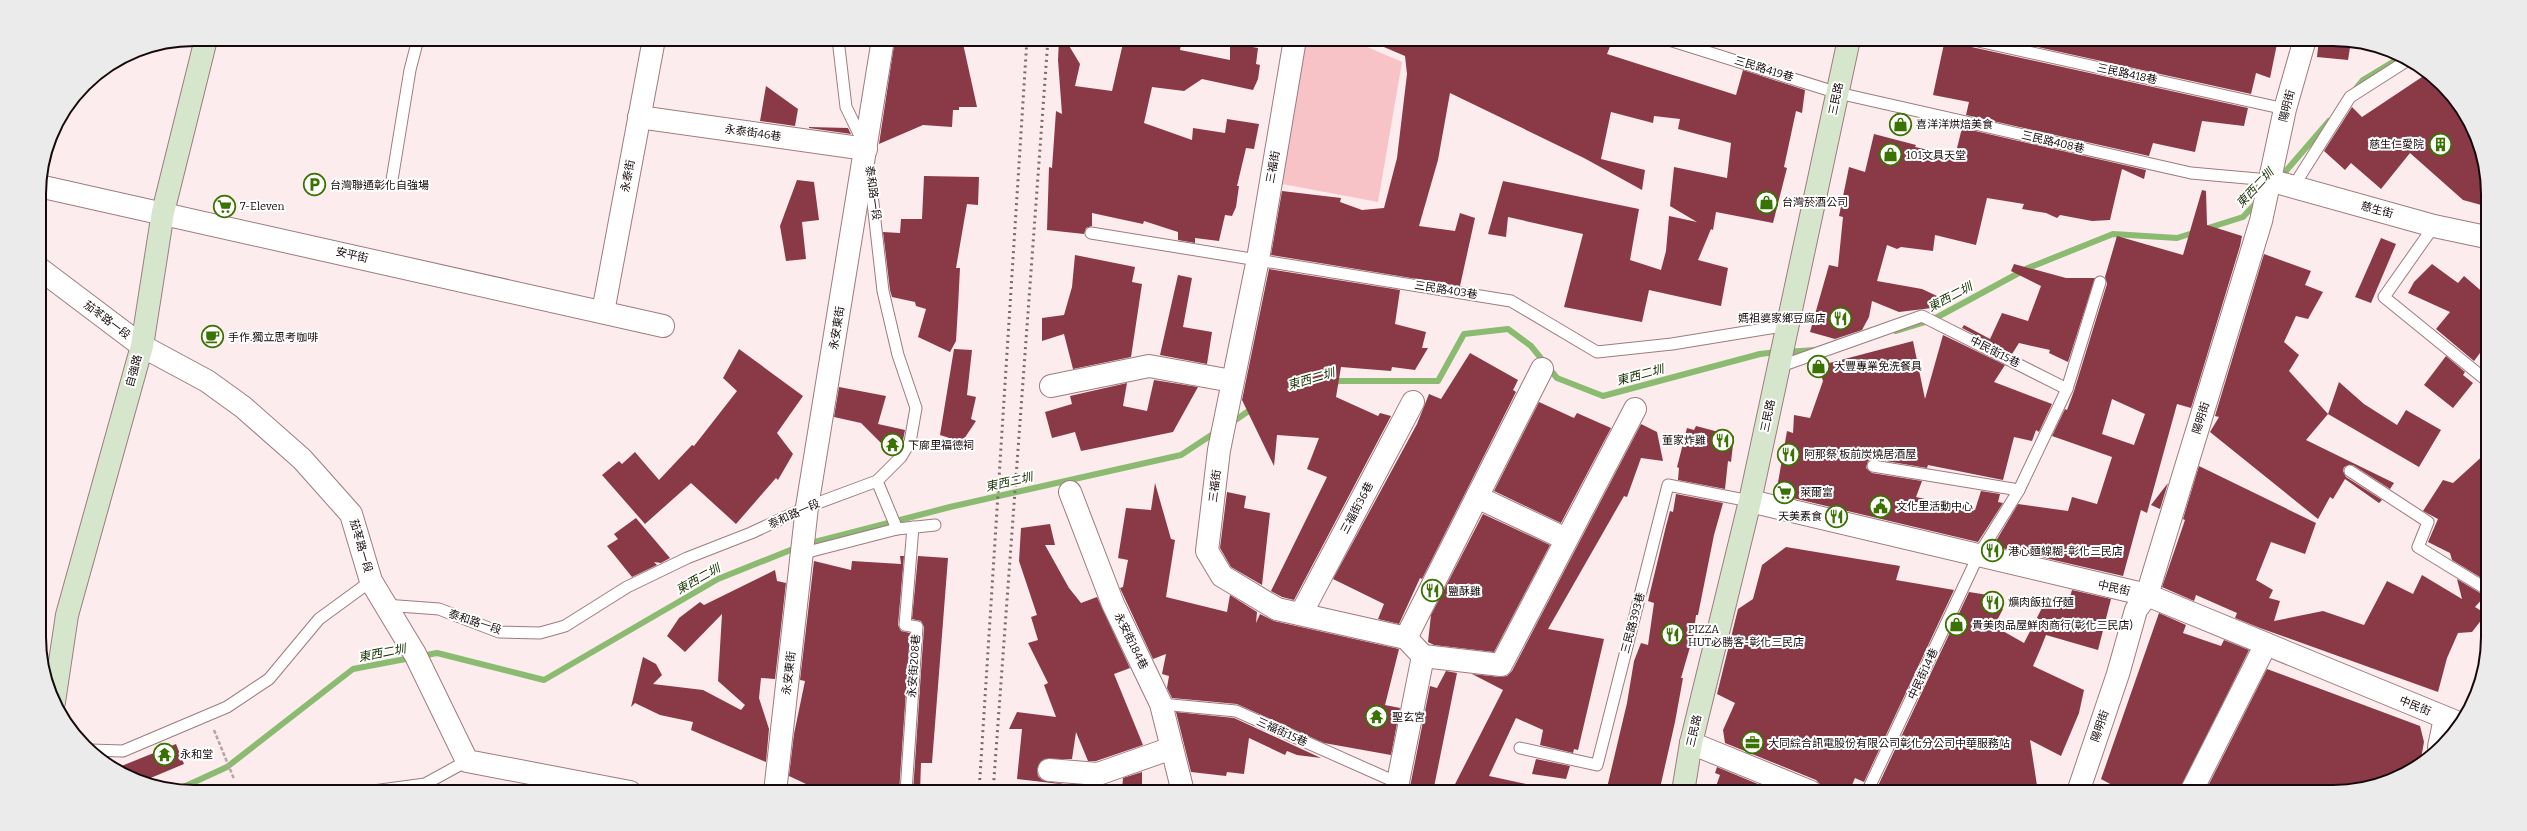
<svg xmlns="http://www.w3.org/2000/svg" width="2527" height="831" font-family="Bitter,'Noto Sans TC',serif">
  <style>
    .green { fill: #f7c3c7 }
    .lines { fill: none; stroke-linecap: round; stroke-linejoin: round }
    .stream { stroke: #8bba71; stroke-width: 6 }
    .building { fill: #8a3946; fill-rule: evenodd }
    .lane-casing { stroke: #9f7b7e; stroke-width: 13 }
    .street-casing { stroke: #9f7b7e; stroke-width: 24 }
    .secondary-casing { stroke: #9f7b7e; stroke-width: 24 }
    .path { stroke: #b4a4a5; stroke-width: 2.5; stroke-dasharray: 4 2; stroke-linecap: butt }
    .lane { stroke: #fff; stroke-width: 11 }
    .street { stroke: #fff; stroke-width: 22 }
    .secondary { stroke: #d6e6cc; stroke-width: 22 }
    .rail { stroke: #796a6c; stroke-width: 3; stroke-dasharray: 2 4; stroke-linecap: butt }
    .labels { text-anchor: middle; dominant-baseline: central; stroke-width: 4; stroke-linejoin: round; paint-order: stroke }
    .street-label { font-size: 11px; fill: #16090b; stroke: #fff }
    .poi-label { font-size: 11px; fill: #16090b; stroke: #fff; text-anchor: start }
    .water-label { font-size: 12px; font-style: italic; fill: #153200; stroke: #fff }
    .rim { fill: none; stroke: #16090b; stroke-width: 2 }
  </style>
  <rect width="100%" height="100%" fill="#fdeced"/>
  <!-- green -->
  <path class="green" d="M1301 39H1349L1402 62 1378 202 1277 183Z"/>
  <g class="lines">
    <!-- stream -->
    <g class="stream">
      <path d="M2354 91 2363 80 2401 57"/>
      <path d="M2279 179 2329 121"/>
      <path d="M2205 229 2243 217 2257 202"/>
      <path d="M1896 331 1932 320 2028 268 2113 234 2177 238 2196 232"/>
      <path d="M1786 352 1815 350"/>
      <path d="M1332 383 1339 381H1438L1464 334 1508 329 1531 346 1557 378 1603 396 1760 354 1777 352"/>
      <path d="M1231 423 1253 408"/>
      <path d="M807 544 950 507 1181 455 1216 432"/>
      <path d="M177 790 227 767 353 669 437 653 544 680 718 579 798 547"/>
    </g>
  </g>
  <!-- building -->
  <g class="building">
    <path d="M895 39H962L977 107H959V110H953L952 127 923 125 879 144Z"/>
    <path d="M1059 39H1065L1080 64 1075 86 1112 91 1124 39H1182L1180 50 1230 60V43L1258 48 1256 64 1260 65 1258 79 1253 90 1202 79 1184 91 1152 87 1144 123 1192 140 1193 128 1225 133 1227 119 1259 124 1254 149 1246 148 1237 186H1239L1236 207 1232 216 1225 215 1219 241 1195 238V243L1178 240V232L1144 221 1143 224 1092 213V226L1086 228 1084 234 1047 230 1049 167 1052 168 1056 111 1062 114 1058 60Z"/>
    <path d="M1365 39H1613L1607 54 1736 95 1743 70 1805 90 1802 113 1796 111 1784 167 1787 168 1773 223 1716 212 1713 230 1711 229 1698 260 1728 268 1721 306 1649 290 1642 322 1564 307 1583 234 1508 217 1506 237 1488 234 1503 181 1639 209 1630 260 1661 270 1666 251 1669 216 1697 222 1670 206 1674 167 1727 178 1731 143 1678 129 1680 119 1654 116 1653 123 1611 112 1601 159 1645 170 1642 190 1584 158 1450 93 1438 160 1419 226 1455 231 1460 213 1475 218 1460 286 1271 255 1282 191 1341 198 1340 202 1362 210 1384 208 1397 158 1407 74 1405 56Z"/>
    <path d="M1945 39H1962L1967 46 2248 108 2244 126 2202 121 2195 152 2153 143 2149 156 1966 115 1969 102 1933 95Z"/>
    <path d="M2001 39H2278L2270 78 2256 73 2251 94Z"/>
    <path d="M2319 39 2351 41 2348 60 2317 57Z"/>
    <path d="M2428 73 2449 92 2472 125 2485 164V206L2463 200 2410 153 2381 189 2351 163 2345 170 2324 151 2352 107 2362 117Z"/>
    <path d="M766 86 798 109 795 126 760 121Z"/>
    <path d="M809 127 848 128 851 134 809 128Z"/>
    <path d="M1962 128 2146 170 2144 179 2122 169 2110 220 2092 221 2060 215 2057 218 2046 213 2022 209 2024 204 1987 198 1976 245 1935 235 1933 251 1901 247 1897 249 1887 245 1877 281 1922 289 1937 296 1932 308 1899 312 1872 301 1869 317 1862 330 1835 339 1810 332 1829 265 1838 267 1843 217 1839 216 1849 167 1865 172 1874 134 1916 145 1915 147 1955 156Z"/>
    <path d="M924 176 979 177 978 205 967 204 956 268H960L958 307 956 341 950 352 918 337 926 309 916 306 915 302 892 297 890 290 883 232 900 233 901 219H922Z"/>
    <path d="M797 180 814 182 819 220 802 222 806 259 786 261 780 226Z"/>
    <path d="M2202 190 2206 191 2207 225 2242 236 2240 246 2191 408 2177 404 2147 513 2141 510 2123 576 1993 546 2018 504 2068 511 2072 497 2097 504 2112 457 2052 436 2065 409 2067 410 2074 391 2107 284 2105 277 2117 236 2183 255ZM2112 399 2145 414 2134 445 2102 434Z"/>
    <path d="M2381 238 2396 244 2371 303 2355 297Z"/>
    <path d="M2264 254 2311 271 2305 285 2323 292 2308 319 2296 316 2284 342 2299 355 2289 371 2328 414 2306 440 2394 483 2390 489 2353 465 2344 467 2343 471 2346 477 2382 500 2379 503 2345 479 2333 499 2330 497 2318 519 2210 432 2219 417 2215 416Z"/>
    <path d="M1075 255 1135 267 1132 282 1142 284 1131 357 1073 369 1064 334 1042 341V318L1064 315 1072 287Z"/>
    <path d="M2014 264 2066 278H2095L2068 362 2049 353 2050 350 2019 343 2012 354 1962 328 1964 325 1990 339 2002 313 2028 321 2041 286 2011 271Z"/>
    <path d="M2432 264 2458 283 2464 276 2486 295V345L2474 361 2436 329 2450 312 2408 293 2414 282Z"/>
    <path d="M1269 269 1400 290 1395 324 1426 332 1422 348H1428L1415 370 1392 367 1391 371 1341 367 1336 397 1378 416 1380 413 1391 416 1294 600 1282 597 1271 591 1327 477 1307 469 1319 438 1277 435 1274 466 1242 400Z"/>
    <path d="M1178 275 1192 278 1183 327 1212 332 1207 364 1160 355Z"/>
    <path d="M1943 335 2005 365 1994 382 2052 404 2039 432 2036 430 2032 441 2014 437 2003 480 1928 465 1927 468 1874 459 1868 461 1866 468 1872 473 1922 481 1916 497 1975 510 1981 491 2000 494 1998 502 2003 503 1978 542 1776 494 1787 431 1793 433 1794 415 1810 418 1823 381 1818 366 1913 341 1925 399Z"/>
    <path d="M739 349 803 396 777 433 793 454 778 480 776 478 736 524 691 483 645 524 602 475 619 461 622 464 635 452 659 480 692 445 694 446 737 391 723 378Z"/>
    <path d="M954 349 972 350 967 395 976 397 971 419 976 421 962 442 940 435Z"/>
    <path d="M1470 353 1518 380 1513 390 1516 392 1422 579 1420 578 1399 624 1378 619 1384 604 1333 579 1417 424 1429 394 1441 399Z"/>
    <path d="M2446 356 2465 372 2463 375 2473 383 2453 408 2424 385Z"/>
    <path d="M1154 380 1198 387 1173 432 1081 451 1075 432 1052 438 1045 412 1072 404 1070 396 1127 383 1123 406 1147 411Z"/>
    <path d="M2339 382 2364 404 2397 425 2406 410 2441 430 2419 467 2328 414Z"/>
    <path d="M839 387 886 396 878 424 905 430 903 440 893 455 861 423 834 417Z"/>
    <path d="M1539 402 1574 418 1577 413 1611 428 1561 523 1494 491Z"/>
    <path d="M1641 424 1657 432 1663 461 1641 458 1627 497 1624 496 1548 629 1604 639 1578 750 1574 749 1573 753 1540 745 1543 730 1516 718 1489 776 1526 784 1525 792H1451L1503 690 1472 674 1500 677 1507 676 1512 671Z"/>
    <path d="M1696 426 1734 436 1731 462 1728 461 1725 489 1678 480 1679 468 1677 467 1687 428 1694 430Z"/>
    <path d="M2487 452 2488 557V582L2452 560 2450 553 2428 542 2438 519 2423 511 2443 480 2453 483Z"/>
    <path d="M2199 466 2316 523 2305 554 2271 542 2256 580 2273 590 2269 598 2280 601 2274 621 2323 611 2364 625 2387 581 2413 594 2422 575 2462 599 2457 579 2485 596 2475 607 2486 614 2472 632 2458 633 2447 658 2438 692 2260 628 2235 618 2237 613 2196 595 2194 601 2162 587 2185 520 2183 519Z"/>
    <path d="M1155 483 1171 539 1175 540 1166 597 1227 612 1230 595 1257 612 1256 623 1260 614 1274 621 1399 649 1385 705 1400 708 1391 755 1324 743 1237 704 1172 698 1167 688 1169 676 1162 674 1166 654 1153 659 1120 588 1123 587 1128 560 1118 558 1126 508 1151 510Z"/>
    <path d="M2168 483 2160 509 2151 505Z"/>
    <path d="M1227 492 1246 496 1244 508 1270 513 1262 585 1231 567 1220 548Z"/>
    <path d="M1676 494 1723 503 1714 535 1698 615H1696L1692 648 1690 647 1681 678H1683L1675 722 1660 788 1657 787 1656 792H1606L1627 703 1634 661 1641 643 1648 645 1654 603 1648 601 1666 526 1670 511 1673 512Z"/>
    <path d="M1483 514 1550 545 1494 652 1434 645 1428 642 1431 615Z"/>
    <path d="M636 518 670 558 661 563 654 562 657 565 632 577 607 546 618 539 614 534Z"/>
    <path d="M1050 524 1055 545H1045L1069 588 1081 603 1097 597 1130 668 1114 674 1143 745 1096 761H1088L1076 732 1072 759H1044L1037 769 1038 776 1042 780 1069 785 1017 779 1022 729H1009L1017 712 1056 717 1044 685 1048 683 1028 643 1038 640 1031 617 1037 615 1019 561 1021 528Z"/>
    <path d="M1786 547 1900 566 1896 580 1954 590 1864 782 1855 778 1849 792H1823L1821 785 1816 780 1725 743 1723 730 1735 703 1717 694 1738 609 1753 599 1762 565Z"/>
    <path d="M900 556H904L898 625 901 631 910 633 899 792H823L789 776 794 734 805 681 800 680 814 561 851 570 852 561 901 564Z"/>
    <path d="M918 556 948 558 932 763H921L920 792H913L924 627 921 621 912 619Z"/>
    <path d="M775 570 777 581 786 583 775 679 761 678 759 698 769 729 766 762 691 730 693 722 660 715 635 703 631 707 643 657 656 664 662 675 653 684 703 690 741 710 745 705 718 681 722 614 685 652 667 636 679 618 700 602 704 605Z"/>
    <path d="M2072 590 2111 599 2098 650 2046 635 2040 650 2033 666 2084 690 2079 713 2061 756 2030 740 2038 792H1988L1971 786 1969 792H1886L1877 788 1969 592 1988 595V598L2003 609 1994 626 2024 643 2045 602 2068 604Z"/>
    <path d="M2159 613 2186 625 2183 633 2221 646 2224 640 2249 650 2179 792H2125L2101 779Z"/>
    <path d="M2267 669 2420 726 2424 742 2420 764 2383 784 2343 792H2205Z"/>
    <path d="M1446 671 1457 673 1433 792H1409L1430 686 1437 688Z"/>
    <path d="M1176 712 1234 718 1321 758 1297 755 1287 751 1285 755 1249 738 1244 774 1227 772 1226 776 1191 772Z"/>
    <path d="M176 744 184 764 141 782 114 769Z"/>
    <path d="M1536 759 1570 766 1566 779 1532 774Z"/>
    <path d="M1717 767 1777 792H1714L1720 775 1715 773Z"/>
    <path d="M1142 772V792H1122L1123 778Z"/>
  </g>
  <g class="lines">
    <defs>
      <g id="lane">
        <path d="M838 39 846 107 863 142"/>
        <path d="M1666 39 1838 93 2191 173 2269 180"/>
        <path d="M1969 39 2285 109"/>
        <path d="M392 180 410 70 418 39"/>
        <path d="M2293 187 2350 97 2408 60"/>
        <path d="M2434 226 2384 297 2486 380"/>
        <path d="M1091 233 1511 301 1597 352 1672 344 1788 325"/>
        <path d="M1778 367 1922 316 2067 389"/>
        <path d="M1873 466 2019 490"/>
        <path d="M2350 471 2428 522 2418 547 2488 590"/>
        <path d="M877 481 897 529"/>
        <path d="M804 553 897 529 935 525"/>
        <path d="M385 605 439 609 499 632 540 633 565 626 627 587 687 558 751 533 807 507 877 481 901 457 910 442 916 408 898 355 883 291 869 168"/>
        <path d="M1161 704 1236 711 1398 783"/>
        <path d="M1520 748 1597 765 1668 485 1750 501"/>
        <path d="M90 750 123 751 227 707 269 679 319 619 371 581"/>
        <path d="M366 792 425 784 467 761"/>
        <path d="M906 792 917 627 905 625 913 527"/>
        <path d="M1867 792 1978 556 2019 490 2067 389 2100 282"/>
      </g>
      <g id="street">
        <path d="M1295 39 1258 259 1219 450 1207 551 1222 576 1277 609 1406 638 1423 656 1396 792"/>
        <path d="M639 117 866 149"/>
        <path d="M2269 180 2434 226 2486 237"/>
        <path d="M39 186 663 326"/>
        <path d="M40 269 142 346 207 381 243 407 302 459 351 514 371 581 415 654 467 761 630 792"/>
        <path d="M603 312 654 39"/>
        <path d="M1051 386 1149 366 1232 381"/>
        <path d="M1070 492 1113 604 1161 704 1183 792"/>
        <path d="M1477 497 1542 369"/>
        <path d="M1750 501 2147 595 2461 724"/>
        <path d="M1301 614 1413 402"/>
        <path d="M1406 638 1477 497 1566 539"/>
        <path d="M1423 656 1501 665 1635 409"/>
        <path d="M1691 743 1811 792"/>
        <path d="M2439 747 2445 718"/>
        <path d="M1049 770 1098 774 1172 748"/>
        <path d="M775 792 807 507 883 39"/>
        <path d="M2078 792 2118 674 2136 610 2147 595 2261 221 2285 109 2305 39"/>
        <path d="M2191 792 2266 644"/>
      </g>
      <g id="secondary">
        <path d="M54 702 67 615 142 346 163 212 206 39"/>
        <path d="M1683 792 1691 743 1750 501 1849 39"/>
      </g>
    </defs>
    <!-- lane casing -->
    <use href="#lane" class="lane-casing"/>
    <!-- street casing -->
    <use href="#street" class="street-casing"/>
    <!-- secondary casing -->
    <use href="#secondary" class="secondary-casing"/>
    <!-- path -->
    <path class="path" d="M214 730 234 779"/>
    <!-- lane -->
    <use href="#lane" class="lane"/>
    <!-- street -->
    <use href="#street" class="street"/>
    <!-- secondary -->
    <use href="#secondary" class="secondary"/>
    <!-- rail -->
    <g class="rail">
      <path d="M979 792 1027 39"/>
      <path d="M993 792 1048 39"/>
    </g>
  </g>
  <!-- icons -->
  <defs>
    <symbol id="shop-ring" viewBox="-11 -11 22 22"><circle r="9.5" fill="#fff" stroke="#3a7301" stroke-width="1.5"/><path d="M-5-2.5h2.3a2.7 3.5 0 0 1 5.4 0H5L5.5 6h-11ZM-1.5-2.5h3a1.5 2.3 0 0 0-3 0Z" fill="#3a7301"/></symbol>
    <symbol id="building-ring" viewBox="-11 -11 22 22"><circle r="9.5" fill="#fff" stroke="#3a7301" stroke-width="1.5"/><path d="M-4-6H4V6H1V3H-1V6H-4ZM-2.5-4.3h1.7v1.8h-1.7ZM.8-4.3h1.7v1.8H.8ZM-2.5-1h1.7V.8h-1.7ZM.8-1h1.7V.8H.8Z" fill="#3a7301"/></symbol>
    <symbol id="parking-ring" viewBox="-11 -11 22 22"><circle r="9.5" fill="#fff" stroke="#3a7301" stroke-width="1.5"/><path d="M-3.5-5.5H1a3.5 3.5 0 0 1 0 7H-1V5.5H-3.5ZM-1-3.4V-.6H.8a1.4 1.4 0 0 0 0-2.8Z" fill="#3a7301"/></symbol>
    <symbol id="supermarket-ring" viewBox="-11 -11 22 22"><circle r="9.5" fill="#fff" stroke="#3a7301" stroke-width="1.5"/><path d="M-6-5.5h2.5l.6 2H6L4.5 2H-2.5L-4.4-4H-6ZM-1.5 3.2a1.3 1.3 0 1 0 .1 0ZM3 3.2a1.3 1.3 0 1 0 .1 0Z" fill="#3a7301"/></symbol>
    <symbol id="restaurant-ring" viewBox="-11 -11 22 22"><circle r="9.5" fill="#fff" stroke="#3a7301" stroke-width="1.5"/><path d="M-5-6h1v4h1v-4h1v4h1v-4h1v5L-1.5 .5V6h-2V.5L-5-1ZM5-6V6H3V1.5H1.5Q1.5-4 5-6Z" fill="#3a7301"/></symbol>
    <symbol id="cafe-ring" viewBox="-11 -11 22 22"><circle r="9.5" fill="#fff" stroke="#3a7301" stroke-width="1.5"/><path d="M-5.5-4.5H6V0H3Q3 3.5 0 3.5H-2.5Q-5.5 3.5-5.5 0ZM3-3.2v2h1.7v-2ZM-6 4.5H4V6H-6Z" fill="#3a7301"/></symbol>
    <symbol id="temple-ring" viewBox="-11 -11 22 22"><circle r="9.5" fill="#fff" stroke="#3a7301" stroke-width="1.5"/><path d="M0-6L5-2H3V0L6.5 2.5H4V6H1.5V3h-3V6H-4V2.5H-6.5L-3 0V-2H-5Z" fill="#3a7301"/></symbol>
    <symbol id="civic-ring" viewBox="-11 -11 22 22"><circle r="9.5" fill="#fff" stroke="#3a7301" stroke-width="1.5"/><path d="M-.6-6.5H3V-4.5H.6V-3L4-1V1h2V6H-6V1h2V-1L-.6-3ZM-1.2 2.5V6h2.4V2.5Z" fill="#3a7301"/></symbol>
    <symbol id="office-ring" viewBox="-11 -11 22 22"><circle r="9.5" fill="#fff" stroke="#3a7301" stroke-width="1.5"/><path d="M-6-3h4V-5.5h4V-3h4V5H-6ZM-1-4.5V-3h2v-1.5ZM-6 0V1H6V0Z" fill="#3a7301"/></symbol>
  </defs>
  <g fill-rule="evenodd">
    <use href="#shop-ring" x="1888" y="112" width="25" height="25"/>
    <use href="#building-ring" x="2428" y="132" width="25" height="25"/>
    <use href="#shop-ring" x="1878" y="142" width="25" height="25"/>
    <use href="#parking-ring" x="302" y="172" width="25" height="25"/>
    <use href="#shop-ring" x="1754" y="190" width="25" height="25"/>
    <use href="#supermarket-ring" x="212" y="194" width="25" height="25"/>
    <use href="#restaurant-ring" x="1828" y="306" width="25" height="25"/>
    <use href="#cafe-ring" x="200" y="324" width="25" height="25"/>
    <use href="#shop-ring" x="1806" y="354" width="25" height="25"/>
    <use href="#restaurant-ring" x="1710" y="428" width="25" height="25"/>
    <use href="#temple-ring" x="880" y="432" width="25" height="25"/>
    <use href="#restaurant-ring" x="1776" y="442" width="25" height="25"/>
    <use href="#supermarket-ring" x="1772" y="480" width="25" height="25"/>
    <use href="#civic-ring" x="1868" y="494" width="25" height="25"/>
    <use href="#restaurant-ring" x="1824" y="504" width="25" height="25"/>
    <use href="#restaurant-ring" x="1980" y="538" width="25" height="25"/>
    <use href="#restaurant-ring" x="1420" y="578" width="25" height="25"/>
    <use href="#restaurant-ring" x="1980" y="590" width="25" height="25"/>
    <use href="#shop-ring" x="1944" y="612" width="25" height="25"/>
    <use href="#restaurant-ring" x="1660" y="622" width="25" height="25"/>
    <use href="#temple-ring" x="1364" y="704" width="25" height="25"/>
    <use href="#office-ring" x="1740" y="730" width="25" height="25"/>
    <use href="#temple-ring" x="152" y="742" width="25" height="25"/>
  </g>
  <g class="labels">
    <!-- street labels -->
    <g class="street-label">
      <text transform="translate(1764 69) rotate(17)">三民路419巷</text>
      <text transform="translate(2127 74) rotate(12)">三民路418巷</text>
      <text transform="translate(1836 99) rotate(-78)">三民路</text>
      <text transform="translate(2287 106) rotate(-76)">陽明街</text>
      <text transform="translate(753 133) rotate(8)">永泰街46巷</text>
      <text transform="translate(2053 142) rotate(13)">三民路408巷</text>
      <text transform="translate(1273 167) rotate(-80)">三福街</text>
      <text transform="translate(628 176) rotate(-80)">永泰街</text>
      <text transform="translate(873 193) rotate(82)">泰和路一段</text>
      <text transform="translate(2377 210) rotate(15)">慈生街</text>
      <text transform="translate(352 255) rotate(13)">安平街</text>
      <text transform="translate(1446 290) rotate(9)">三民路403巷</text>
      <text transform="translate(107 320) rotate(37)">茄苳路一段</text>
      <text transform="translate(837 328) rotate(-81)">永安東街</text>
      <text transform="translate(1995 352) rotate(27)">中民街15巷</text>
      <text transform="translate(134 371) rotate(-75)">自強路</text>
      <text transform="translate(1768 416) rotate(-78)">三民路</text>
      <text transform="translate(2201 418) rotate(-73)">陽明街</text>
      <text transform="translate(1215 486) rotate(-83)">三福街</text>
      <text transform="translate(1357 508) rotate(-62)">三福街36巷</text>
      <text transform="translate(794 514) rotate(-24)">泰和路一段</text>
      <text transform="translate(361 546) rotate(74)">茄苳路一段</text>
      <text transform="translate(2114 588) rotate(13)">中民街</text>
      <text transform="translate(475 622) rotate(18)">泰和路一段</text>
      <text transform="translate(1633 623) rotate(-75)">三民路393巷</text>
      <text transform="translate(1131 641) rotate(64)">永安街184巷</text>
      <text transform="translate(914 666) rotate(-86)">永安街208巷</text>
      <text transform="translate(789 673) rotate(-83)">永安東街</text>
      <text transform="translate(1923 674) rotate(-65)">中民街14巷</text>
      <text transform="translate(2415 706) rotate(22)">中民街</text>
      <text transform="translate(2100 726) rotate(-71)">陽明街</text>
      <text transform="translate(1694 731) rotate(-77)">三民路</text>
      <text transform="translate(1282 732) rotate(24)">三福街15巷</text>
    </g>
    <!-- poi labels -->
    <g class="poi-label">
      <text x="1916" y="124">喜洋洋烘焙美食</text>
      <text x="2424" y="144" text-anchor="end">慈生仁愛院</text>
      <text x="1906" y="155">101文具天堂</text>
      <text x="330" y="185">台灣聯通彰化自強場</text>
      <text x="1782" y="202">台灣菸酒公司</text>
      <text x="240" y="206">7-Eleven</text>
      <text x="1826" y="318" text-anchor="end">媽祖婆家鄉豆腐店</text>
      <text x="228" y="337">手作.獨立思考咖啡</text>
      <text x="1834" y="366">大豐專業免洗餐具</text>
      <text x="1706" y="440" text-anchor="end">董家炸雞</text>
      <text x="908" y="445">下廍里福德祠</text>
      <text x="1804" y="454">阿那祭 板前炭燒居酒屋</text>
      <text x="1800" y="492">萊爾富</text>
      <text x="1896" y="506">文化里活動中心</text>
      <text x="1822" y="516" text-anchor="end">天美素食</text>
      <text x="2008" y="551">港心麵線糊-彰化三民店</text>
      <text x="1448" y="591">鹽酥雞</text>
      <text x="2008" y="602">爌肉飯拉仔麵</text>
      <text x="1972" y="625">貴美肉品屋鮮肉商行(彰化三民店)</text>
      <text x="1688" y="629">PIZZA<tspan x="1688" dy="13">HUT必勝客-彰化三民店</tspan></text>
      <text x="1392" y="717">聖玄宮</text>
      <text x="1768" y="743">大同綜合訊電股份有限公司彰化分公司中華服務站</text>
      <text x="180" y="754">永和堂</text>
    </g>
    <!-- water labels -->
    <g class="water-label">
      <text transform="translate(2255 188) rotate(-47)">東西二圳</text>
      <text transform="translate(1950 297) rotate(-28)">東西二圳</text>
      <text transform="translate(1640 375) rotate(-15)">東西二圳</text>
      <text transform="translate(1311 379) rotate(-16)">東西二圳</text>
      <text transform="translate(1009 482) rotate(-13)">東西二圳</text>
      <text transform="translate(698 579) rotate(-29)">東西二圳</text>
      <text transform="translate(382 653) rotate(-11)">東西二圳</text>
    </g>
  </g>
  <!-- crop -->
  <path d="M0 0H2527V831H0ZM194 46H2333A148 148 0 0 1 2481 194V637A148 148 0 0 1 2333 785H194A148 148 0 0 1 46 637V194A148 148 0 0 1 194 46Z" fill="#ecebeb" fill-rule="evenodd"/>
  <path class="rim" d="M194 46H2333A148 148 0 0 1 2481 194V637A148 148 0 0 1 2333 785H194A148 148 0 0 1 46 637V194A148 148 0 0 1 194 46Z"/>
</svg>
